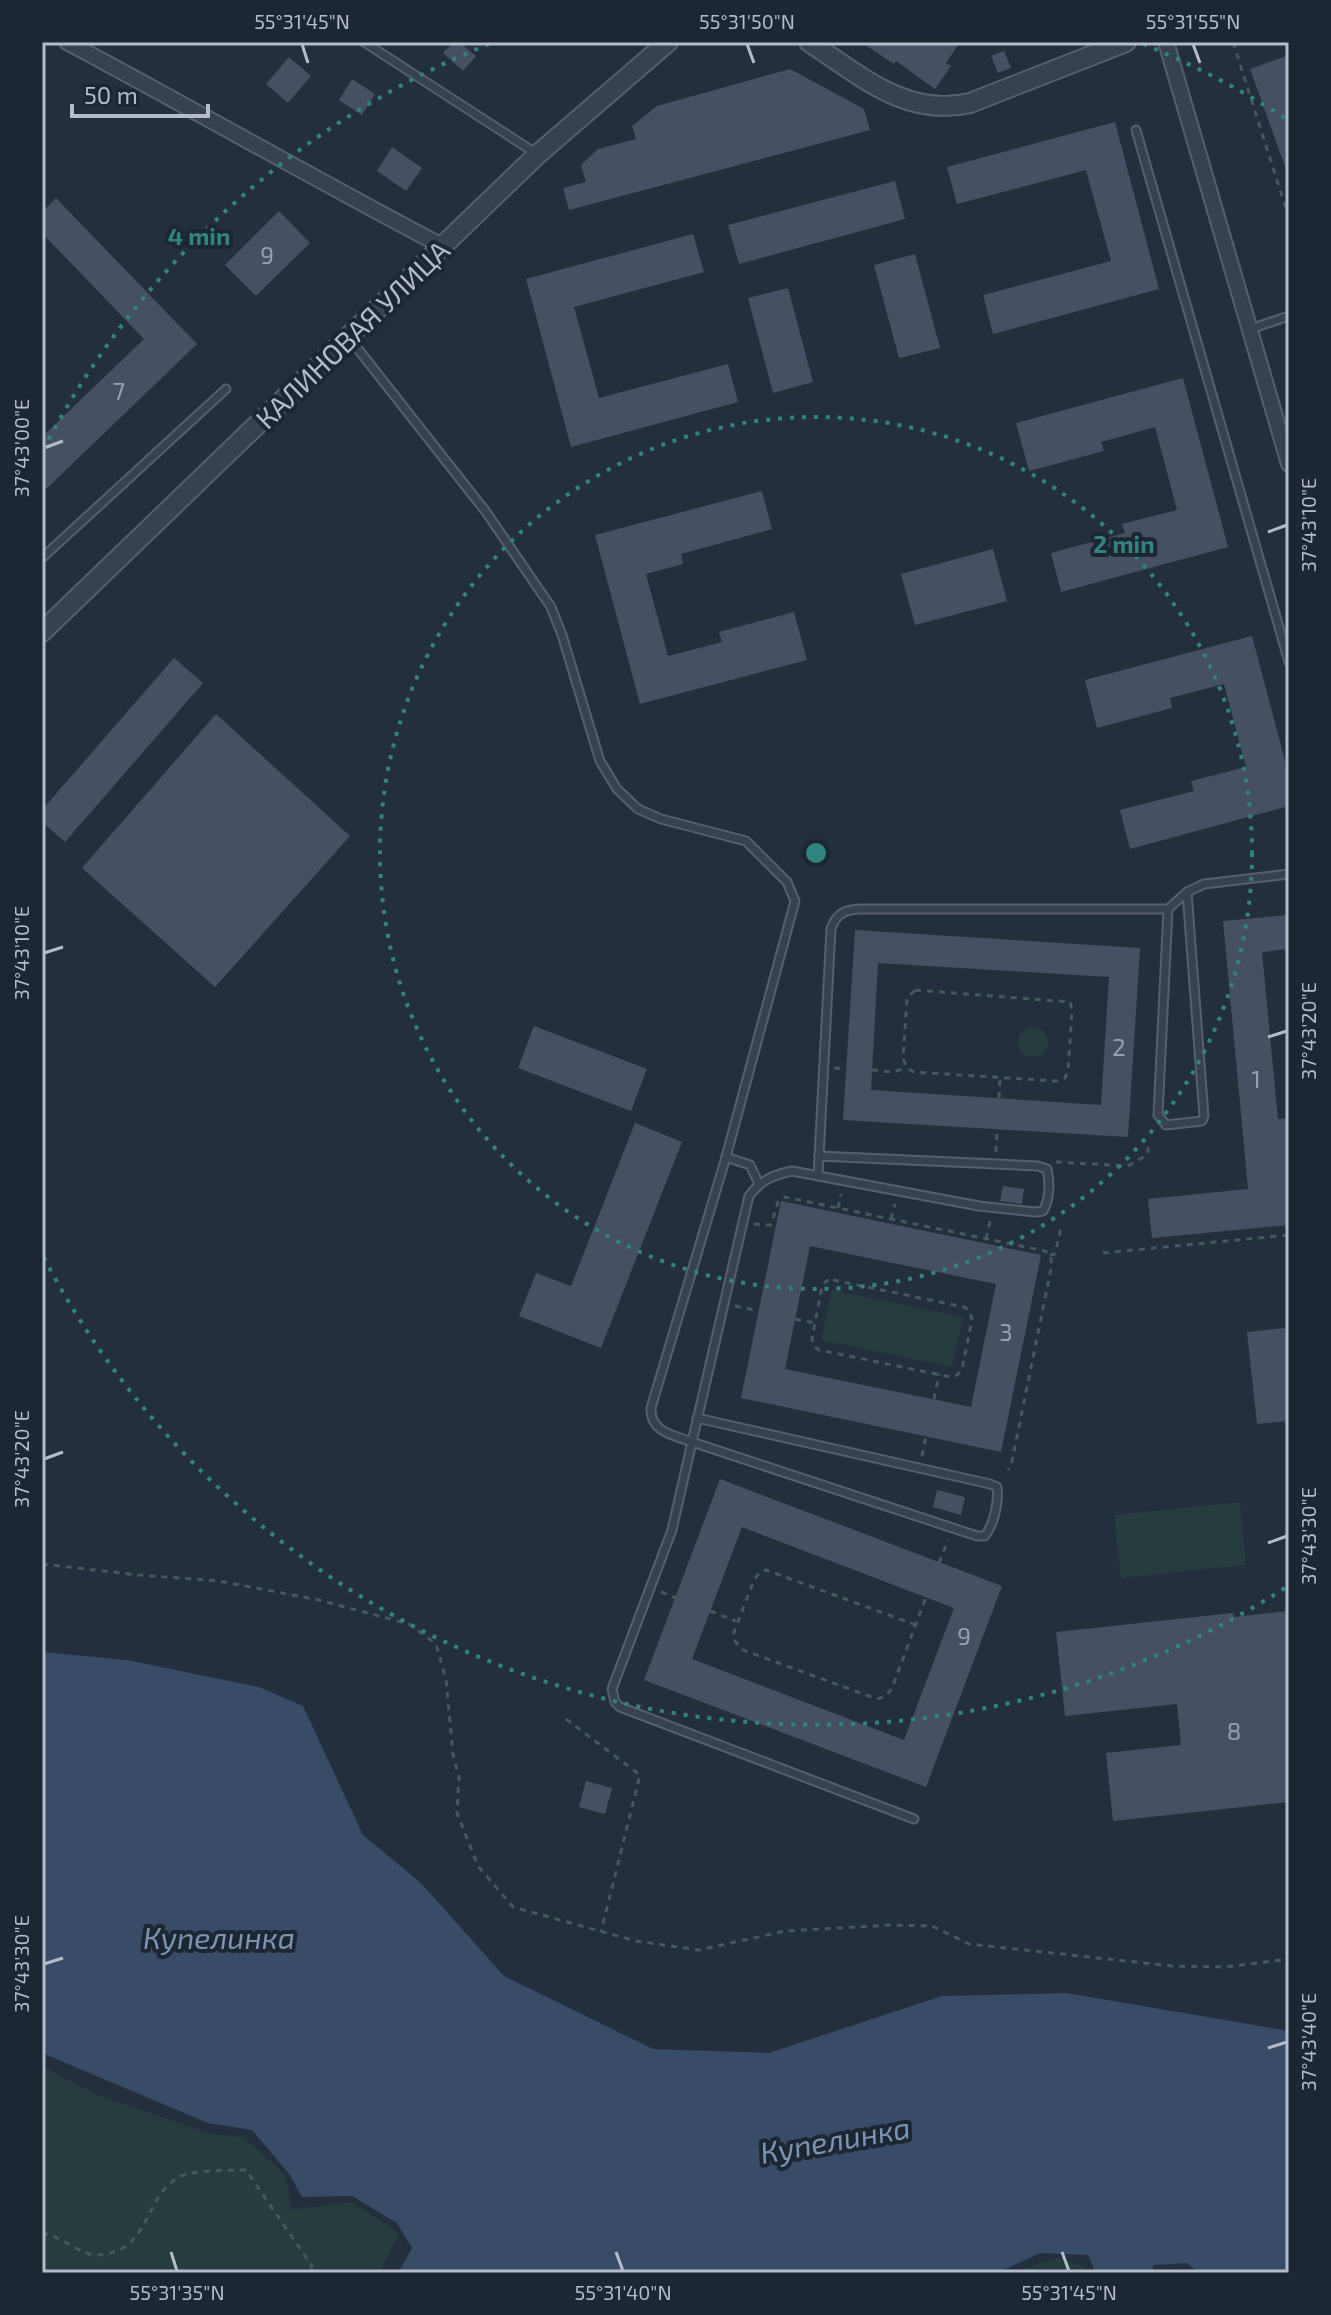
<svg xmlns="http://www.w3.org/2000/svg" width="1331" height="2315" font-family="'Exo 2',sans-serif">
  <style>
    .green { fill: #263c3f }
    .water { fill: #394c67 }
    .building { fill: #455162; fill-rule: evenodd }
    .lines { fill: none; stroke-linecap: round; stroke-linejoin: round }
    .service-casing { stroke: #565f6c; stroke-width: 11 }
    .minor-casing { stroke: #565f6c; stroke-width: 18 }
    .tertiary-casing { stroke: #565f6c; stroke-width: 22 }
    .path { stroke: #44595c; stroke-width: 3; stroke-dasharray: 6 6; stroke-linecap: butt }
    .service { stroke: #38414e; stroke-width: 7 }
    .minor { stroke: #38414e; stroke-width: 14 }
    .tertiary { stroke: #38414e; stroke-width: 18 }
    .ticks { fill: none; stroke: #b4bcc9; stroke-width: 3 }
    .ring { fill: none; stroke: #308480; stroke-width: 4; stroke-dasharray: 4 8 }
    .labels { text-anchor: middle; dominant-baseline: central; stroke-width: 8; stroke-linejoin: round; paint-order: stroke }
    .number-label { font-size: 24px; fill: #98a1af }
    .street-label { font-size: 28px; fill: #b4bcc9; stroke: #1d2633 }
    .water-label { font-size: 30px; font-style: italic; fill: #7c92b1; stroke: #1d2633 }
    .centre { fill: #308480; stroke: #1d2633; stroke-width: 4 }
    .ring-label { font-size: 24px; text-anchor: middle; font-weight: bold; fill: #308480; stroke: #1d2633; stroke-width: 8; stroke-linejoin: round; paint-order: stroke }
    .neatline { fill: none; stroke: #b4bcc9; stroke-width: 3 }
    .ticks-label { font-size: 20px; text-anchor: middle; fill: #b4bcc9 }
  </style>
  <rect width="100%" height="100%" fill="#242f3e"/>
  <!-- green -->
  <g class="green">
    <circle cx="1033" cy="1042" r="15"/>
    <path d="M832 1290 963 1317 952 1367 821 1340Z"/>
    <path d="M1240 1502 1246 1565 1121 1578 1114 1515Z"/>
    <path d="M42 2066 97 2095 211 2134 244 2137 286 2176 291 2210 351 2202 399 2233 379 2273H42Z"/>
    <path d="M1057 2258 1086 2267V2273H1012Z"/>
  </g>
  <!-- water -->
  <path class="water" d="M42 1652 127 1660 259 1687 303 1706 363 1835 421 1883 504 1976 653 2049 769 2053 942 1996 1066 1993 1289 2031V2273H1199L1187 2263 1154 2265 1151 2273H1096L1088 2255 1040 2253 997 2273H398L412 2248 397 2223 352 2196 302 2197 290 2175 252 2130 208 2123 42 2053Z"/>
  <!-- building -->
  <g class="building">
    <path d="M454 42H459L476 56 463 71 443 53Z"/>
    <path d="M861 42H960L946 63 951 66 935 89 896 61 894 64Z"/>
    <path d="M1004 51 1011 68 998 73 991 56Z"/>
    <path d="M1289 55V172H1287L1250 69Z"/>
    <path d="M289 57 311 76 288 103 266 84Z"/>
    <path d="M790 69 864 109 870 130 569 210 563 188 586 182 581 165 598 149 636 139 632 126 657 106Z"/>
    <path d="M352 79 375 94 362 115 339 100Z"/>
    <path d="M1115 122 1159 289 993 334 983 295 1111 261 1086 170 957 204 947 167Z"/>
    <path d="M392 147 422 168 406 191 377 171Z"/>
    <path d="M895 181 905 219 739 264 728 225Z"/>
    <path d="M56 198 197 344 42 493V437L144 339 42 233V212Z"/>
    <path d="M279 211 310 243 256 296 225 265Z"/>
    <path d="M693 234 704 272 574 307 599 398 728 364 738 402 571 447 526 279Z"/>
    <path d="M915 254 940 348 899 358 874 265Z"/>
    <path d="M788 288 813 382 773 393 748 298Z"/>
    <path d="M1183 378 1228 547 1061 592 1051 553 1125 533 1122 524 1177 510 1155 427 1101 442 1104 451 1029 471 1016 423Z"/>
    <path d="M762 491 772 529 681 554 683 564 646 574 668 656 722 642 719 632 794 612 807 660 640 704 595 535Z"/>
    <path d="M993 549 1007 601 915 625 901 574Z"/>
    <path d="M1252 636 1289 776V806L1130 849 1120 810 1194 791 1191 781 1246 767 1224 684 1170 698 1172 708 1097 728 1085 680Z"/>
    <path d="M174 658 203 683 65 842 42 822V810Z"/>
    <path d="M216 714 350 836 215 987 82 868Z"/>
    <path d="M1289 915V949L1262 952 1278 1119 1289 1118V1225L1152 1238 1148 1199 1248 1189 1223 921Z"/>
    <path d="M855 930 1140 948 1128 1137 843 1120ZM878 963 1109 977 1101 1105 871 1090Z"/>
    <path d="M534 1026 647 1069 631 1111 518 1068Z"/>
    <path d="M635 1123 682 1142 601 1348 519 1316 536 1273 571 1286Z"/>
    <path d="M1003 1186 1024 1189 1022 1204 1000 1201Z"/>
    <path d="M781 1201 1041 1255 1001 1452 741 1398ZM810 1246 996 1284 971 1407 785 1369Z"/>
    <path d="M1285 1328 1289 1351V1421L1257 1424 1247 1332Z"/>
    <path d="M720 1479 1002 1586 926 1787 644 1680ZM742 1527 954 1608 904 1740 692 1659Z"/>
    <path d="M937 1490 965 1497 961 1515 933 1507Z"/>
    <path d="M1289 1611V1802L1113 1821 1106 1753 1181 1745 1177 1704 1065 1716 1056 1632 1233 1613 1234 1617Z"/>
    <path d="M586 1781 612 1788 605 1814 579 1807Z"/>
  </g>
  <g class="lines">
    <defs>
      <g id="service">
        <path d="M364 42 537 154"/>
        <path d="M1136 130 1289 662"/>
        <path d="M1250 329 1289 316"/>
        <path d="M350 339 486 512 551 607 562 635 600 761 617 789 638 809 661 819 746 841 787 882 795 901 726 1157 651 1408C650 1432 673 1435 692 1442L672 1530 612 1689 615 1702 620 1707 914 1819"/>
        <path d="M42 558 226 389"/>
        <path d="M1168 909 1158 1115 1166 1125 1202 1121 1204 1116 1187 892"/>
        <path d="M726 1157 750 1165 759 1184"/>
        <path d="M818 1176 831 929C836 914 844 910 859 909H1168L1187 892 1204 884 1289 874"/>
        <path d="M697 1418 990 1484 997 1487C999 1502 994 1524 985 1536H977L692 1442C711 1360 730 1278 749 1196 761 1180 773 1175 792 1171L979 1206 1035 1212 1043 1211C1050 1199 1050 1182 1047 1169L1038 1166 819 1156"/>
      </g>
      <g id="minor">
        <path d="M67 42C193 109 316 180 442 246"/>
        <path d="M1166 42 1289 464"/>
      </g>
      <g id="tertiary">
        <path d="M809 42C860 75 906 118 970 103L1126 42"/>
        <path d="M42 632 537 155 668 42"/>
      </g>
    </defs>
    <!-- service casing -->
    <use href="#service" class="service-casing"/>
    <!-- minor casing -->
    <use href="#minor" class="minor-casing"/>
    <!-- tertiary casing -->
    <use href="#tertiary" class="tertiary-casing"/>
    <!-- path -->
    <g class="path">
      <path d="M1233 42 1289 218"/>
      <path d="M915 990 1070 1002 1072 1010 1068 1071 1065 1078 1057 1081 914 1072 907 1068 903 1059 907 998Z"/>
      <path d="M834 1068 846 1069"/>
      <path d="M872 1070 892 1072 907 1068"/>
      <path d="M999 1098 1000 1078"/>
      <path d="M996 1152 997 1129"/>
      <path d="M1056 1162 1128 1166 1147 1155 1149 1143"/>
      <path d="M838 1208 841 1194"/>
      <path d="M891 1219 895 1204"/>
      <path d="M754 1224 771 1225 778 1202 785 1197 1045 1251 1050 1255 1052 1264 1011 1466 1008 1470"/>
      <path d="M986 1239 990 1221"/>
      <path d="M1103 1253 1289 1235"/>
      <path d="M1050 1255 1055 1254 1061 1228"/>
      <path d="M833 1280 964 1307 970 1311 972 1320 962 1369 957 1375 951 1377 819 1350 813 1345 812 1338 822 1287 826 1281Z"/>
      <path d="M735 1306 758 1311"/>
      <path d="M795 1319 815 1323"/>
      <path d="M934 1399 939 1374"/>
      <path d="M922 1456 926 1436"/>
      <path d="M939 1563 948 1540"/>
      <path d="M42 1564 139 1575 219 1581 319 1600 409 1624 436 1644 446 1679 453 1755 459 1777 457 1813 478 1866 513 1907 636 1941 699 1950 785 1931 891 1925 932 1926 969 1944 1172 1966 1226 1967 1289 1959"/>
      <path d="M661 1592 676 1598"/>
      <path d="M710 1611 736 1621"/>
      <path d="M916 1625 766 1570 759 1573 754 1580 734 1632V1640L743 1650 877 1699 886 1696 892 1688 926 1597"/>
      <path d="M566 1719 640 1775 601 1932"/>
      <path d="M42 2233C62 2236 81 2256 98 2255 151 2252 143 2197 179 2177 193 2170 230 2170 246 2170L312 2266 309 2273"/>
    </g>
    <!-- service -->
    <use href="#service" class="service"/>
    <!-- minor -->
    <use href="#minor" class="minor"/>
    <!-- tertiary -->
    <use href="#tertiary" class="tertiary"/>
  </g>
  <!-- ticks -->
  <path class="ticks" d="M302 44 308 63M747 44 754 63M1193 44 1200 63M44 448 63 441M1268 532 1287 525M44 953 63 947M1268 1037 1287 1031M44 1459 63 1452M1268 1543 1287 1536M44 1964 63 1958M1268 2048 1287 2042M171 2252 177 2271M616 2252 623 2271M1062 2252 1069 2271"/>
  <!-- distance rings -->
  <g class="ring">
    <circle cx="816" cy="853" r="436"/>
    <path d="M1285 1588A872 872 0 0 1 43 1256M43 450A872 872 0 0 1 489 44M1143 44A872 872 0 0 1 1285 118"/>
  </g>
  <g class="labels">
    <!-- number labels -->
    <g class="number-label">
      <text x="267" y="254">9</text>
      <text x="119" y="390">7</text>
      <text x="1119" y="1046">2</text>
      <text x="1256" y="1078">1</text>
      <text x="1006" y="1331">3</text>
      <text x="964" y="1635">9</text>
      <text x="1234" y="1730">8</text>
    </g>
    <!-- street labels -->
    <g class="street-label">
      <text transform="translate(352 334) rotate(-44)">КАЛИНОВАЯ УЛИЦА</text>
    </g>
    <!-- water labels -->
    <g class="water-label">
      <text x="219" y="1937">Купелинка</text>
      <text transform="translate(835 2139) rotate(-10)">Купелинка</text>
    </g>
  </g>
  <circle cx="816" cy="853" r="12" class="centre"/>
  <g class="ring-label">
    <text x="199" y="245">4 min</text>
    <text x="1124" y="553">2 min</text>
  </g>
  <!-- border -->
  <rect width="1331" height="2315" fill="none" stroke="#1d2633" stroke-width="88"/>
  <!-- scale -->
  <path d="M72 104v12h136v-12" fill="none" stroke="#b4bcc9" stroke-width="4"/>
  <text x="84" y="104" font-size="24" fill="#b4bcc9" stroke="#1d2633" stroke-width="6" paint-order="stroke">50 m</text>
  <rect x="44" y="44" width="1243" height="2227" class="neatline"/>
  <g class="ticks-label">
    <text x="302" y="29">55°31'45"N</text>
    <text x="747" y="29">55°31'50"N</text>
    <text x="1193" y="29">55°31'55"N</text>
    <text transform="translate(22 448) rotate(-90)" y="7">37°43'00"E</text>
    <text transform="translate(1309 525) rotate(-90)" y="7">37°43'10"E</text>
    <text transform="translate(22 953) rotate(-90)" y="7">37°43'10"E</text>
    <text transform="translate(1309 1031) rotate(-90)" y="7">37°43'20"E</text>
    <text transform="translate(22 1459) rotate(-90)" y="7">37°43'20"E</text>
    <text transform="translate(1309 1536) rotate(-90)" y="7">37°43'30"E</text>
    <text transform="translate(22 1964) rotate(-90)" y="7">37°43'30"E</text>
    <text transform="translate(1309 2042) rotate(-90)" y="7">37°43'40"E</text>
    <text x="177" y="2300">55°31'35"N</text>
    <text x="623" y="2300">55°31'40"N</text>
    <text x="1069" y="2300">55°31'45"N</text>
  </g>
</svg>
